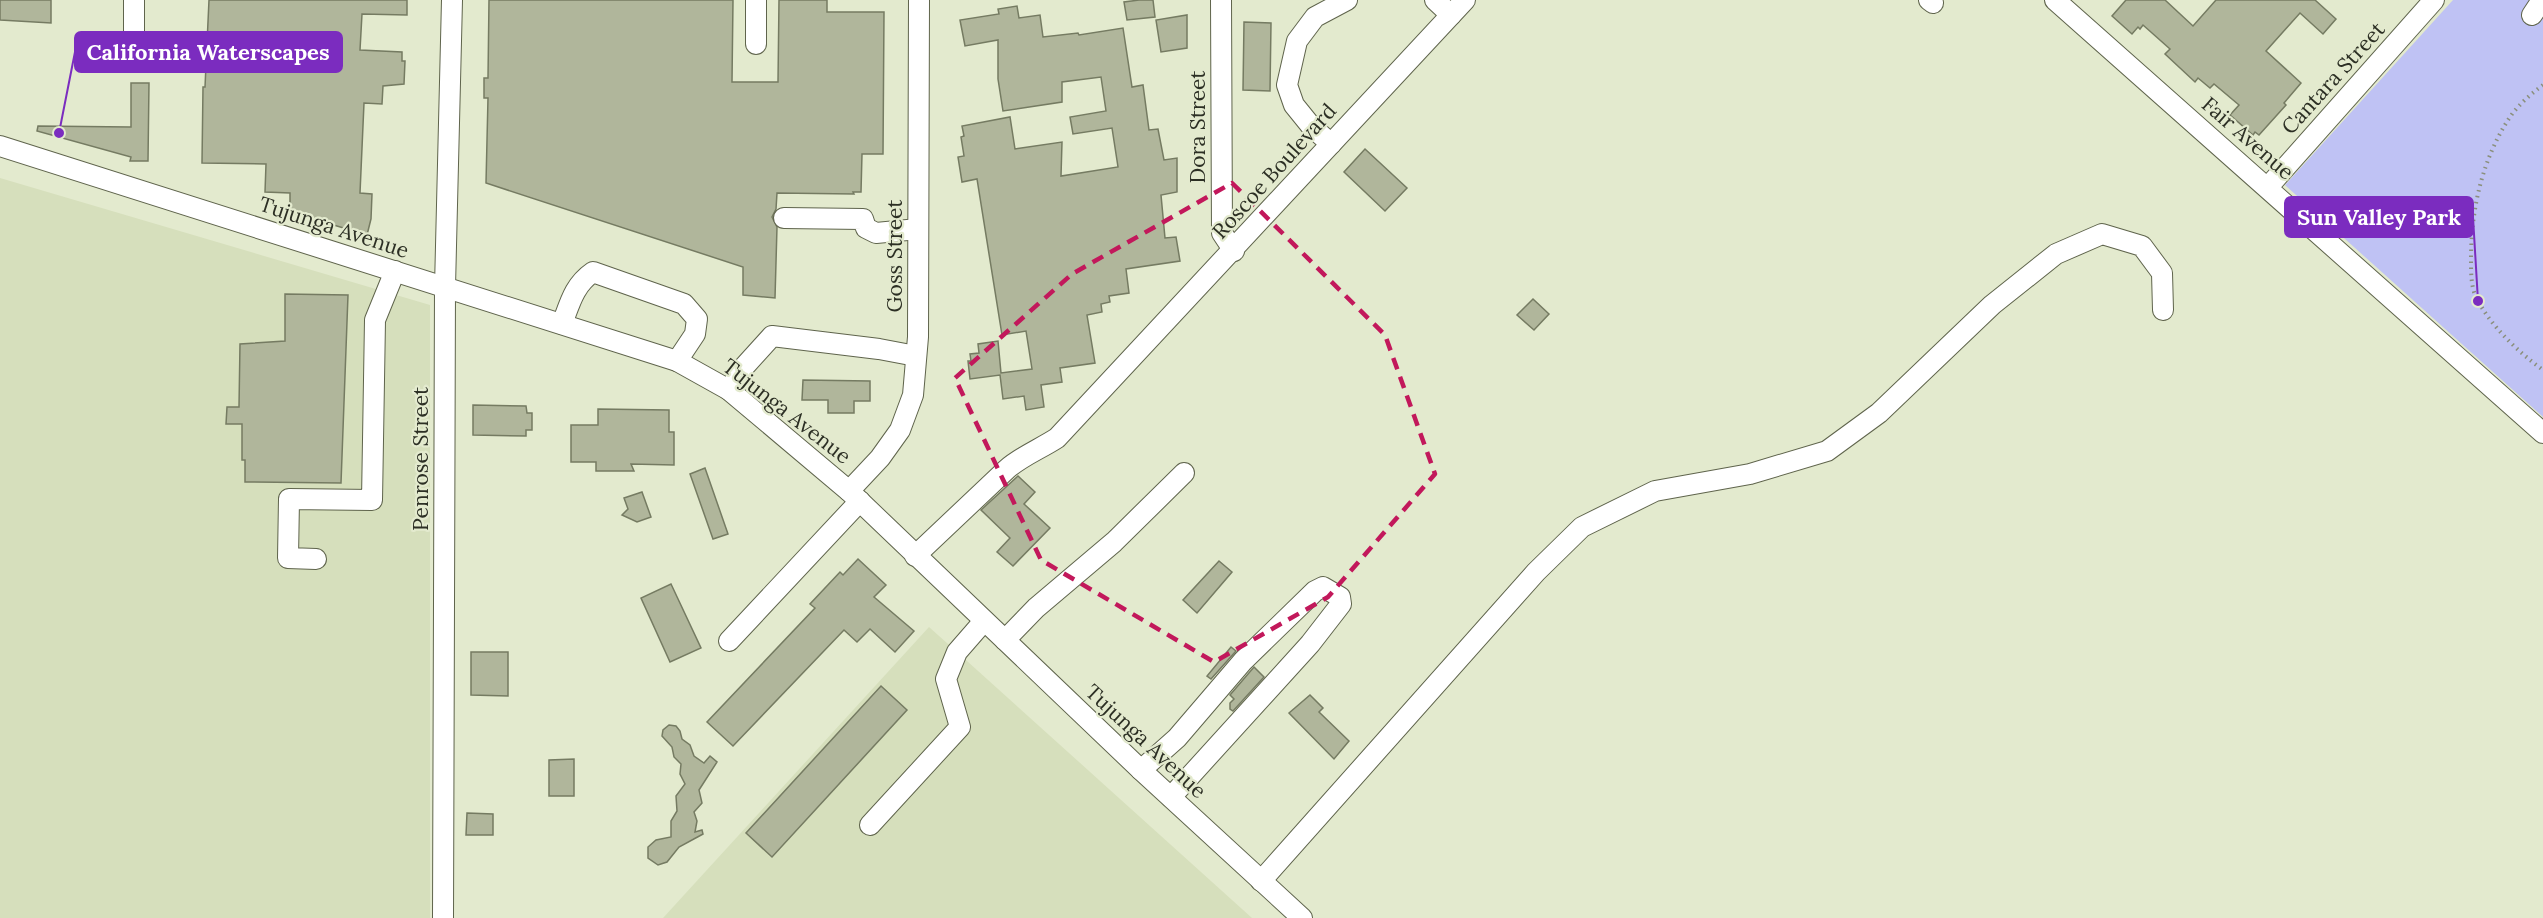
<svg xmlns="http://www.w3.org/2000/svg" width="2543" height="918" font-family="Lora,serif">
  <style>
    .built { fill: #d6dfbc }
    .green { fill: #bfc2f4 }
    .building { fill: #b0b69b; stroke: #757b62; stroke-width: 1.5 }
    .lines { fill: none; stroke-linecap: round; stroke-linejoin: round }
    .minor-casing { stroke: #5f644c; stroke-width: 22 }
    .path { stroke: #8a8f7c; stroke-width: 4; stroke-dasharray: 1.5 4.5; stroke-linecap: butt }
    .minor { stroke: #fff; stroke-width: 20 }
    .marked { fill: none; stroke: #c2185b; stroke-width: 4.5; stroke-dasharray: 12 8; stroke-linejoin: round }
    .labels { text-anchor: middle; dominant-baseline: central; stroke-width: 4.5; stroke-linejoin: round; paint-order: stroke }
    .street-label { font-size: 21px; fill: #2c2f24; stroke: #e3eace }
    .leader { fill: none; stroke: #7b2cbf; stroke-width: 2 }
    .callout-dot { fill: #7b2cbf; stroke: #e3eace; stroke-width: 2 }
    .callout { fill: #7b2cbf; stroke: #7b2cbf; stroke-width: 2 }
    .callout-label { font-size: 22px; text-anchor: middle; font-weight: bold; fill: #fff }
  </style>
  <rect width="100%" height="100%" fill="#e3eace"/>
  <!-- built -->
  <g class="built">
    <path d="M0 178 430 305V918H0Z"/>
    <path d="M929 627 957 652 1252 918H663Z"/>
  </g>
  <!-- green -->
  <path class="green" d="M2453 0H2543V417L2285 185Z"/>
  <!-- building -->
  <g class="building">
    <path d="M0 0H51V23L0 20Z"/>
    <path d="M209 0H407V15L362 14 360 50 402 52V61H405L404 84 383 86 382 104 364 103 360 193 372 194 371 219 367 235 290 212V193L265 192 266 164 202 163 203 87H205Z"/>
    <path d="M489 0H733L732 82H778L779 0H827V12H884L883 154H862L861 192H853L854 194 777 193 776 209 772 217 777 227 775 298 743 295V267L486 183 488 98H484V78H488Z"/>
    <path d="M1139 0H1153L1155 17 1127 20 1124 2Z"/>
    <path d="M2126 0H2165L2193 26 2216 0H2315L2336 19 2323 34 2300 13 2266 51 2301 83 2284 103 2286 105 2259 135 2255 132 2253 135 2230 115 2239 105 2214 84 2210 88 2198 78 2195 82 2165 54 2170 49 2143 25 2140 29 2138 27 2132 34 2112 16Z"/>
    <path d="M1017 6 1019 18 1040 15 1043 37 1078 33 1079 35 1123 28 1132 87 1143 85 1149 130 1158 129 1164 160 1177 158V192L1161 195 1165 238 1176 237 1180 261 1126 269 1129 293 1109 296 1110 302 1101 304 1102 312 1087 315 1095 363 1060 368 1062 382 1041 385 1044 407 1026 410 1024 396 1003 399 1000 375 970 379 968 361H971L970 354 979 353 978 344 998 341 1001 373 1032 369 1026 331 1002 335 977 179 962 182 958 157 964 156 961 137 964 136 962 126 1010 117 1015 149 1062 142 1061 176 1118 167 1112 128 1073 134 1070 117 1106 111 1101 77 1062 82V102L1003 111 998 79V40L965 46 960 20 999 14 998 9Z"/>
    <path d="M1187 15V48L1161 52 1156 20Z"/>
    <path d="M1244 22 1271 23 1270 91 1243 90Z"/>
    <path d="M131 83H149L148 161H130L131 157 37 131 38 126 131 127Z"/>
    <path d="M1365 149 1407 188 1385 211 1344 172Z"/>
    <path d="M285 294 348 295 341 483 245 482V460H242V424H226L227 407H239L240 344 285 341Z"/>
    <path d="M1533 299 1549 314 1534 330 1517 315Z"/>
    <path d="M803 380 870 381V401H854V413H828V400H802Z"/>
    <path d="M473 405 526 406 527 413H532V430H526V436L473 435Z"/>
    <path d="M598 409 669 410V432H674V465L631 464 634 471H596V462H571V425H598Z"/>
    <path d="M705 468 728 534 713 539 690 474Z"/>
    <path d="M1018 476 1035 492 1024 504 1050 528 1013 566 997 552 1010 538 981 510Z"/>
    <path d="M642 492 651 517 637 522 622 515 628 509 624 498Z"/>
    <path d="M858 559 886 585 874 597 914 631 895 652 870 629 857 642 844 630 733 746 707 722 815 608 810 604 840 572 843 575Z"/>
    <path d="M1219 561 1232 572 1197 613 1183 600Z"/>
    <path d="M671 584 701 648 670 662 641 598Z"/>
    <path d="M1231 647 1236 651 1211 679 1207 676Z"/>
    <path d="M471 652H508V696L471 695Z"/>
    <path d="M1254 667 1264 677 1233 711 1230 709V703L1234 699 1230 695Z"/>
    <path d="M881 686 907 710 772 857 746 833Z"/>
    <path d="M1310 695 1323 708 1319 712 1349 741 1334 759 1289 713Z"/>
    <path d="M669 725 676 726 680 731 682 739 690 745 694 756 704 763 710 756 717 762 699 790 702 803 694 812 697 821 695 832 702 830 703 834 679 847 667 862 658 865 648 858V847L656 840 671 837V821L677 811 676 796 685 784 680 774 681 764 674 757 672 747 662 736 663 730Z"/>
    <path d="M574 759V796H549V760Z"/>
    <path d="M467 813 493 814V835H466Z"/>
  </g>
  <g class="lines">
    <defs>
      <g id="minor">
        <path d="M134 0V31"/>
        <path d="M1221 0 1222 233 1234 251"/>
        <path d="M1435 0 1451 15"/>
        <path d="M1929 0 1933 3"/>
        <path d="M2055 0 2543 433"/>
        <path d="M2532 15 2542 0"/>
        <path d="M756 44V0"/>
        <path d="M1331 144 1311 126 1294 105 1287 85 1297 41 1315 17 1347 0"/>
        <path d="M0 146 677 361 729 390 849 491 1141 770 1302 918"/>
        <path d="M2268 187 2434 0"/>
        <path d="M784 218 863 219 866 228 876 233 918 229"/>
        <path d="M562 324C570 303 574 285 593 272L684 304 697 319 695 334 677 361"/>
        <path d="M729 390 743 368 772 336 879 349 916 356"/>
        <path d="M849 491 880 458 900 430 913 395 918 337 919 0"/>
        <path d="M915 556 1007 469C1022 456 1040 449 1057 438L1465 0"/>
        <path d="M316 559 288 558 289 499 372 500 375 320 395 271"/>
        <path d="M1005 640 1036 608 1114 542 1184 473"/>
        <path d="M729 641 860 501"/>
        <path d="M1141 770 1177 738 1243 661 1315 591 1323 587 1340 597 1341 604 1310 644 1171 797"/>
        <path d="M870 825 960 727 946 679 957 652 984 621"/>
        <path d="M1261 881 1536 572 1582 527 1655 491 1750 474 1827 451 1879 413 1992 305 2056 254 2102 234 2142 246 2162 273 2163 310"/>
        <path d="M443 918 445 287 452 0"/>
      </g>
    </defs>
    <!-- minor casing -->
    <use href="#minor" class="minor-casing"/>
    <!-- path -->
    <path class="path" d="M2543 85C2531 94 2519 104 2510 117 2482 159 2471 210 2471 260 2471 271 2471 282 2474 292 2486 322 2517 351 2543 370"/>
    <!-- minor -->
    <use href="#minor" class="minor"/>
  </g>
  <!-- marked area -->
  <path class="marked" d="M1232 183 1385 335 1435 474 1328 597 1214 662 1041 560 955 378 1072 274Z"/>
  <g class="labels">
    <!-- street labels -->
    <g class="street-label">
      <text transform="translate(2333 78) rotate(-48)">Cantara Street</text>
      <text transform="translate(1197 127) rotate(-90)">Dora Street</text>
      <text transform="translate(2248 138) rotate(41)">Fair Avenue</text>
      <text transform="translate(1274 171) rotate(-48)">Roscoe Boulevard</text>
      <text transform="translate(334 227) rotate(18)">Tujunga Avenue</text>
      <text transform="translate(894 256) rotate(-90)">Goss Street</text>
      <text transform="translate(787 411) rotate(38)">Tujunga Avenue</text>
      <text transform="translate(420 459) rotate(-90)">Penrose Street</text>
      <text transform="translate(1146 741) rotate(43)">Tujunga Avenue</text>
    </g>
  </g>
  <!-- callouts -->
  <path class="leader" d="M59 133L75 52M2478 301L2473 217"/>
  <g class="callout-dot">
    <circle cx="59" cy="133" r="6"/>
    <circle cx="2478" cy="301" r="6"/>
  </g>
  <g class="callout">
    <rect x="75" y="32" width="267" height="40" rx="6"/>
    <rect x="2285" y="197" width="188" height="40" rx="6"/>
  </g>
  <g class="callout-label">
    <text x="208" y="60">California Waterscapes</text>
    <text x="2379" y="225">Sun Valley Park</text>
  </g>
</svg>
